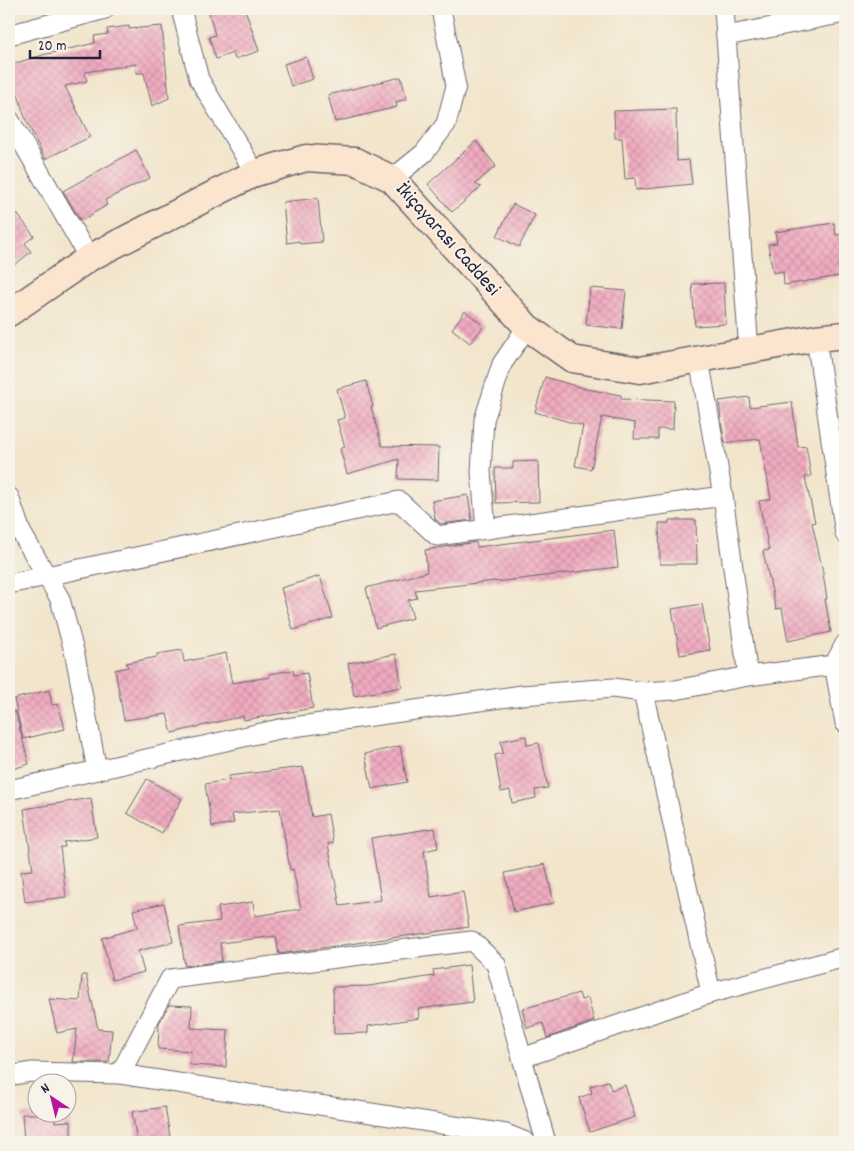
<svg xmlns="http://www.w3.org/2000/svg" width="854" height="1151" font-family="Dekko,sans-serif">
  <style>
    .building { fill: url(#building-cross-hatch) }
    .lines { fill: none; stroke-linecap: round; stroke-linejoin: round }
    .street-casing { stroke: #6b666e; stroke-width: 21 }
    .secondary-casing { stroke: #6b666e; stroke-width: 29 }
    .street { stroke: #fff; stroke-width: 19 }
    .secondary { stroke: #fce5cf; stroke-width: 26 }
    .labels { text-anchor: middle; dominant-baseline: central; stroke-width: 4; stroke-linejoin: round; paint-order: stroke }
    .street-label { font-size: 20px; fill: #22223b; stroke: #f7f3e8 }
  </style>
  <defs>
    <pattern id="building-cross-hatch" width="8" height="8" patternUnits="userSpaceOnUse" patternTransform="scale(1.25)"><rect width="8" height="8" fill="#f0abc0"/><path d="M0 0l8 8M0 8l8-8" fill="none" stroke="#ce93a6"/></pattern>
  </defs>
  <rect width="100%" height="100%" fill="#f7f3e8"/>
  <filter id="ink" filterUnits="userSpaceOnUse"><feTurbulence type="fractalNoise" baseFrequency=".02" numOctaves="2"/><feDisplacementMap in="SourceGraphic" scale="10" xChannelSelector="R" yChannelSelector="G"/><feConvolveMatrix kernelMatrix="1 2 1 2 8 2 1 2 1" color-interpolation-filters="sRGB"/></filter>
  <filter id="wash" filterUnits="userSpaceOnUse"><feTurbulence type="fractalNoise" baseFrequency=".0096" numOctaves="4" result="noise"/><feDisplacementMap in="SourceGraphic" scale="20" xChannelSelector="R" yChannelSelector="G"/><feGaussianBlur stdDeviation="1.12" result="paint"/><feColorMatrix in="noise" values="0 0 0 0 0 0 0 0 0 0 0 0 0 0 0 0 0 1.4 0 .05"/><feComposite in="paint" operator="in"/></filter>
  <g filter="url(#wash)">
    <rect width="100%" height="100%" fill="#f2e5cc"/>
    <g id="blocks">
      <!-- building -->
      <g class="building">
        <path d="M208 9H245L259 51 235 59 233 53 216 59 209 37 215 35Z"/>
        <path d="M129 26V29L162 26 169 98 152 106 144 73H137L136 64 85 72 87 81 65 86 90 137 45 159 25 118 9 65 43 55 95 43 94 36 108 34 107 29Z"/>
        <path d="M306 57 313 79 291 86 284 64Z"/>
        <path d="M401 77 407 99 396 102 397 107 335 122 328 95Z"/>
        <path d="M676 109 677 161 689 160 692 184 636 190 635 178 625 179 622 138H615L614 111Z"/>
        <path d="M476 141 496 166 475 184 481 187 452 212 428 184Z"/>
        <path d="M136 150 150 178 105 200 107 205 81 221 63 191Z"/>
        <path d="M318 198 322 242 300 244 299 241 287 243 283 202Z"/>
        <path d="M9 203 34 236 25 243 31 252 9 269Z"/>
        <path d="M513 204 535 215 519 247 497 236Z"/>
        <path d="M834 223 836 235 845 234V263L838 265 839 276 784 285 783 271 773 273 768 244 777 243 775 232Z"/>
        <path d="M724 283 726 324 695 326 692 284Z"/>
        <path d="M590 288 626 291 622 329 586 325Z"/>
        <path d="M465 311 484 326 470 343 452 329Z"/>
        <path d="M545 377 586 389 621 395V399L674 401 673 429H658V439H634L635 423 602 417 591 469 575 466 583 426 535 412Z"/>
        <path d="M366 381 373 407H371L382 446 439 447 438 480 398 479 399 459 347 474 340 449 345 447 337 420 345 418 337 389Z"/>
        <path d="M749 397 750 407 792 402 798 447 806 446 811 476 805 477 815 522 812 523 822 567 827 599H825L831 632 788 641 782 608 776 609 763 551 769 550 759 501 771 499 760 439 725 443 722 427 719 401Z"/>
        <path d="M538 461 539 502 496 503 495 468H513V462Z"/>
        <path d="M468 495 472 520 441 524 435 519 432 501Z"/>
        <path d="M669 520H696L697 564H660L659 523H669Z"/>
        <path d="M614 530 618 567 496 582V581L415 590 417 598 408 600 413 618 376 628 366 588 427 572 425 550 476 542 477 547Z"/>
        <path d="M320 576 333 618 293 630 281 588Z"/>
        <path d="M702 604 710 650 680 655 672 609Z"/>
        <path d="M182 650 184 662 226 653 232 683 270 677 269 674 293 670 294 675 307 673 313 708 244 720 243 716 172 733 167 714 124 720 115 670 128 667 126 663 157 657V654Z"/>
        <path d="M396 654 402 687 354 696 348 663Z"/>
        <path d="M49 690 52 705 58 704 65 729 23 739 14 699Z"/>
        <path d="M15 711 29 764 9 770V712Z"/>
        <path d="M526 736 527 745 539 743 548 788 535 790 536 798 512 803 510 790 501 792 495 755 503 753 501 741Z"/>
        <path d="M400 746 407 782 372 789 365 754Z"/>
        <path d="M303 767 312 817 328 814 333 843 328 844 340 906 381 900 371 838 435 828 438 848 424 851 431 897 463 892 469 927 279 954 276 936 220 943 222 961 185 966 179 926 220 921 218 907 253 902 255 916 301 909 293 869 290 870 280 809 232 814 234 823 212 827 205 784 229 780V776Z"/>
        <path d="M147 779 182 799 162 833 127 813Z"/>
        <path d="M91 798 97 837 64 842 65 847H60L66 897 25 902 21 871 33 870 24 809Z"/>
        <path d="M545 864 554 903 514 912 505 873Z"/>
        <path d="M164 903 173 942 138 951 144 972 112 980 102 938 137 928 133 910Z"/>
        <path d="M469 965 473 1002 418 1009 419 1018 368 1026V1033L334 1034 333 987 369 986 434 976 433 970Z"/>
        <path d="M82 975H86L98 1029 112 1030 109 1062H73L77 1029 57 1033 49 999 80 1001Z"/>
        <path d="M579 993 581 1000 588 998 594 1021 547 1038 543 1023 527 1028 522 1009Z"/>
        <path d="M169 1005 192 1006 191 1028 228 1030 226 1067 190 1065 191 1051 158 1049 159 1023Z"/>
        <path d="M608 1081 611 1090 625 1085 635 1117 590 1132 579 1098 592 1093 590 1086Z"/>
        <path d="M165 1107 171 1142H137L132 1112Z"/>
        <path d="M22 1114H54L55 1122 71 1121V1142H24Z"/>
      </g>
    </g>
  </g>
  <g filter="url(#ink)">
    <use href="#blocks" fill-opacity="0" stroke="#6b666e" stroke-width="1"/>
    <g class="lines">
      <defs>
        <g id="street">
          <path d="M181 9 199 79 255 173"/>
          <path d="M724 9 749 351"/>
          <path d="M9 35 105 9"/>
          <path d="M726 36 845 13"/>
          <path d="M9 119 89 258"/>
          <path d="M392 179 424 153 446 124 456 86 441 9"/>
          <path d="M816 338 845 534"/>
          <path d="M699 359 723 496 748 676"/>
          <path d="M9 497 21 532 60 599 75 655 97 770"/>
          <path d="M486 529 481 472 484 420 502 364 527 327"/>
          <path d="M9 584 399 501 437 536 723 496"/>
          <path d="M845 644 834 665 845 723"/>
          <path d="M643 692 675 690 748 676 834 665"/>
          <path d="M9 790 279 729 522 695 613 688 643 692 711 993 522 1058 546 1142"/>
          <path d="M711 993 845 957"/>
          <path d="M120 1074 170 979 472 941 496 964 522 1058"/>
          <path d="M9 1076 31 1072 120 1074 506 1134 526 1142"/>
        </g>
        <path id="secondary" d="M9 313 89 258 255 173 306 158 355 161 392 179 527 327 572 359 640 370 816 338 845 335"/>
      </defs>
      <!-- street casing -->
      <use href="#street" class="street-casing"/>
      <!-- secondary casing -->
      <use href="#secondary" class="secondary-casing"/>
      <!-- street -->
      <use href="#street" class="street"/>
      <!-- secondary -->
      <use href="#secondary" class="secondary"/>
    </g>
  </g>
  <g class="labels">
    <!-- street labels -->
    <g class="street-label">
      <text transform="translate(447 240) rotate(48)">İkiçayarası Caddesi</text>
    </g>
  </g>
  <!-- margin -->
  <rect width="854" height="1151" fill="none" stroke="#f7f3e8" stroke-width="30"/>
  <!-- north arrow -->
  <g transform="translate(52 1098) rotate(325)"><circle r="24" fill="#f7f3e8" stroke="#a29fa3"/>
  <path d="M0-4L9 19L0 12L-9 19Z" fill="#b5179e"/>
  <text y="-8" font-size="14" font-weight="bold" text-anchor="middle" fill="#22223b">N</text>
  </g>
  <!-- scale -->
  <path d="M30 50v8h70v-8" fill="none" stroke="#22223b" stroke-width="2.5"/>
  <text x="38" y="50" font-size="15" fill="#22223b" stroke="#f7f3e8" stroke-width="4" paint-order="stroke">20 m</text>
</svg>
